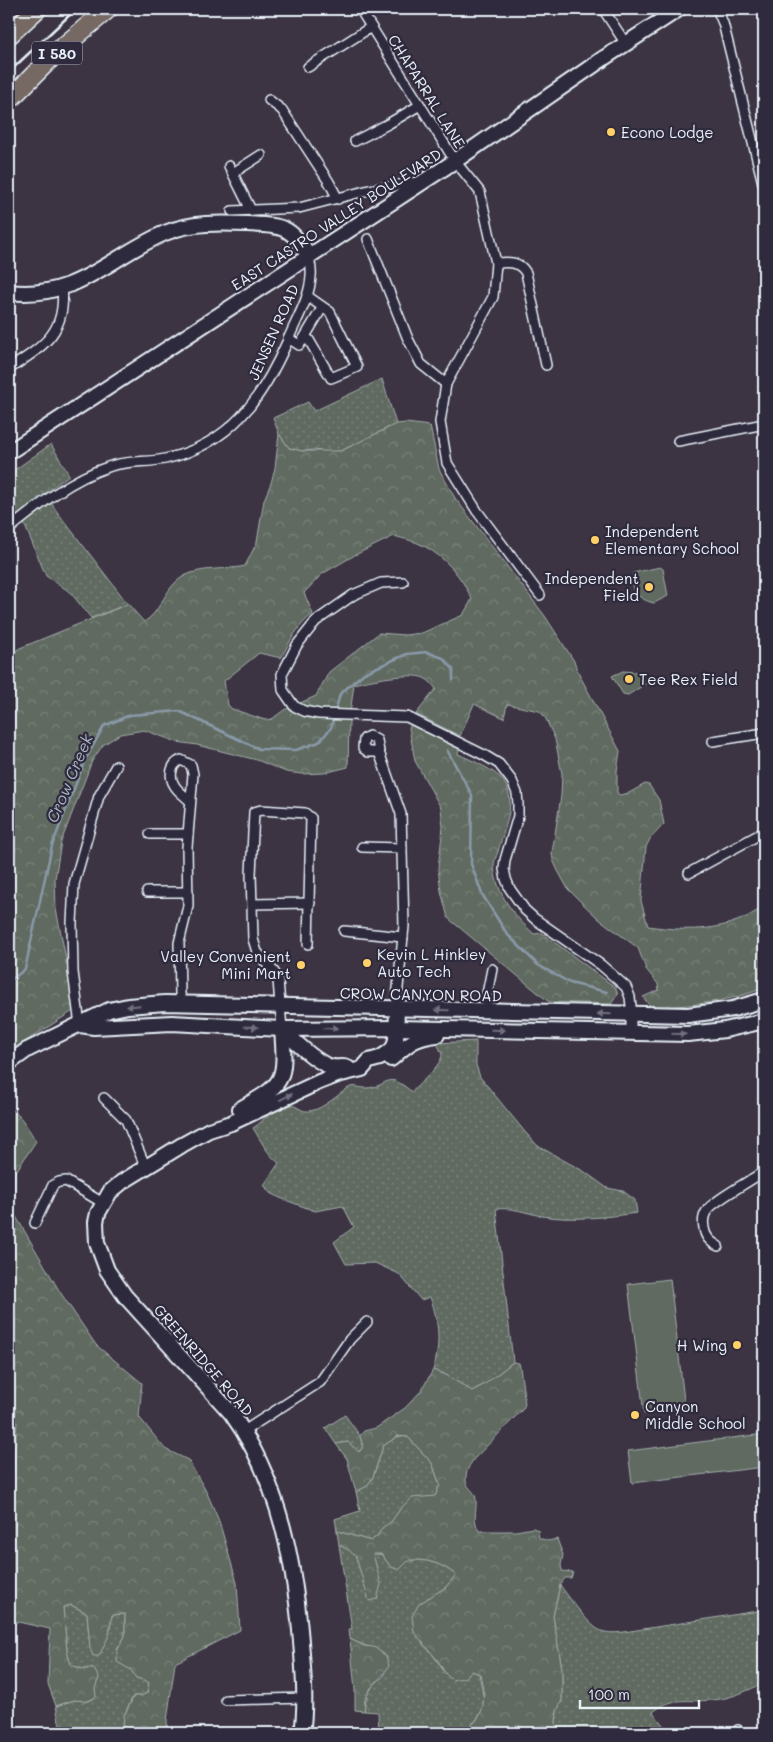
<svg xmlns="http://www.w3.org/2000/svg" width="773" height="1742" font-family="Mali,sans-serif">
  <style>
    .grass { fill: url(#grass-dots); stroke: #a4aeac }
    .forest { fill: url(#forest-crowns); stroke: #a4aeac; fill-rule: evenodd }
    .pitch { fill: #606b60; stroke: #a4aeac }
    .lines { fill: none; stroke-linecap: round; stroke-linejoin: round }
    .stream { stroke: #8a99aa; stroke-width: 2.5 }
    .street-casing { stroke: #e8f1f8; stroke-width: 12 }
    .secondary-casing { stroke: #e8f1f8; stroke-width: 18 }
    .highway-casing { stroke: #e8f1f8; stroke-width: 21 }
    .street { stroke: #2f2a3d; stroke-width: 9 }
    .secondary { stroke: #2f2a3d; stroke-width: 14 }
    .highway { stroke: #766964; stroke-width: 18 }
    .rail { stroke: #e8f1f8; stroke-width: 2.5 }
    .oneway { fill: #70707e }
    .poi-dot { fill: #ffd166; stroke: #2f2a3d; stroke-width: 2 }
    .labels { text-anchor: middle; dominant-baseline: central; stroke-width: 4.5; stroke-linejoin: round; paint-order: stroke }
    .shield { fill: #2f2a3d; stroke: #b0b5c0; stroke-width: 1 }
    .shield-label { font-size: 14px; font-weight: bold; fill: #e8f1f8 }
    .street-label { font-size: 15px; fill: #e8f1f8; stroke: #2f2a3d }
    .poi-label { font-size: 15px; fill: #e8f1f8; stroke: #2f2a3d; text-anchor: start }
    .water-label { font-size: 16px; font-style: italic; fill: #a9b7c4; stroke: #2f2a3d }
  </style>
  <defs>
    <pattern id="grass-dots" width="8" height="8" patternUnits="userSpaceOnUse" patternTransform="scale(1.25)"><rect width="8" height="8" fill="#606b60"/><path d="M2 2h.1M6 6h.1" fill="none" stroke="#778178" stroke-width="1.8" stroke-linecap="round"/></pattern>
    <pattern id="forest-crowns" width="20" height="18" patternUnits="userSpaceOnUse" patternTransform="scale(1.25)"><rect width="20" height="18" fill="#606b60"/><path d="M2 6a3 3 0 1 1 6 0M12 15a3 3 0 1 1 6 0" fill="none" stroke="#778178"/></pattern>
  </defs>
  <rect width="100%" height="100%" fill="#3c3443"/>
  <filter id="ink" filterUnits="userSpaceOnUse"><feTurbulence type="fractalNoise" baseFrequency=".02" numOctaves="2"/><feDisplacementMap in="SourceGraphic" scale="10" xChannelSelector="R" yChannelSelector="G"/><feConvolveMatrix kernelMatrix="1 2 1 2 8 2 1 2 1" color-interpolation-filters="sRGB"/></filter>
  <g filter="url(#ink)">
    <!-- grass -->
    <g class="grass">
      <path d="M382 379 396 424 341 451 325 452 315 450 302 451 289 448 279 434 273 418 308 402 314 411Z"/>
      <path d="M51 444 69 475 45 493 55 509 128 604 91 618 70 592 46 576 20 514 9 521V474Z"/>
      <path d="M476 1041V1065L480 1077 525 1132 538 1146 585 1172 607 1188 623 1191 635 1200 637 1213C608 1217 571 1221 542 1216 526 1213 513 1207 496 1209L513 1362 485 1384 472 1391 446 1375 433 1370C441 1345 439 1321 430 1297L421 1300 399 1274 375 1263 346 1264 334 1242 354 1227 343 1206 315 1211 280 1198 269 1192 264 1185 279 1163C267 1154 261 1141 253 1128 260 1124 263 1119 269 1114 275 1109 284 1107 292 1105 296 1106 302 1111 306 1111 320 1112 336 1096 347 1089 353 1084 358 1088 366 1088 391 1087 384 1069 412 1092 419 1083 442 1066 442 1054 441 1051 438 1046 437 1043Z"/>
      <path d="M345 1415 360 1436 363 1447 358 1452 348 1442 336 1444 325 1428Z"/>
      <path d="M398 1436 408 1437 432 1463 440 1485 435 1497 401 1508 391 1522 383 1527 378 1535 371 1541 337 1531 335 1519 360 1511 356 1492 367 1486 373 1477 383 1446Z"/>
      <path d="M339 1545 349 1550 356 1557 370 1601 376 1566 373 1554H381L391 1567C418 1556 433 1558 456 1575L446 1587 419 1604 423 1645 431 1652 445 1673 464 1678 472 1671 479 1674 485 1705 477 1719 468 1729 460 1733H421L418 1731 416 1733H379L378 1712 364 1711C366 1694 370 1687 384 1676L386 1656C374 1647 363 1646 350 1639L349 1629H352Z"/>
      <path d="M560 1585C569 1597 585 1620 596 1628 604 1634 615 1633 624 1632L764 1610V1683C748 1690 731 1699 712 1700 688 1703 674 1695 653 1712L669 1733H561L558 1730 556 1723 557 1711 562 1700V1669L553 1616Z"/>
      <path d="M71 1605 87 1613 90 1647 109 1635 112 1615 125 1614V1636L117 1650 124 1665 132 1670 136 1678 144 1680 149 1683 147 1693 141 1696H133L124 1716 123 1729 118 1732 94 1729 83 1731 60 1726 56 1706 74 1700 88 1701 99 1678 93 1669H83L71 1665 67 1652 63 1607Z"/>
    </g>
    <!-- forest -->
    <g class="forest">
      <path d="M406 423 430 426 439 469 455 498 545 616 574 661 580 676 620 751 617 771V793L620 795 629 793 645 784 649 785 659 800 664 824 650 839 646 847 641 901 648 926C689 932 730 932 764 906V988C735 999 707 1004 676 1006 667 1007 657 1008 649 1005L643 997 659 990 658 984 646 969 638 948 599 919 581 902 568 889 558 871 553 860 552 853 561 796 562 774 555 739 545 717 539 711 507 704 504 718 474 704 460 736 416 714 436 689C433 685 429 680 424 678 411 672 369 680 354 684L349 722 348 767 324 773 302 774 286 772 257 760 197 745 177 742 144 730 120 734 103 745 92 761 61 842 55 879 56 909 76 1009 9 1052V655L20 648 128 604 144 622C159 613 163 595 175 583 192 565 223 571 245 566L257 542 264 500 271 483 275 468 279 434 289 448 302 451H341L396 424ZM394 536C404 539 415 541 424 546 446 558 461 576 472 599L463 615 422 633 405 635 379 633 329 672 316 696 284 710 272 719 265 720 232 709 228 705 224 681 259 653 281 658C290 641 298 625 313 614L304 593 322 574 355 555Z"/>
      <path d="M411 724 459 747 458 754C471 760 496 770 504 782 518 803 503 830 498 852 496 856 494 862 494 866 496 894 515 917 534 934L542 933 615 987 618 994 611 1004 549 1002 448 918 441 891 438 868 443 827 441 808 415 761 409 728Z"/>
      <path d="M9 1108C20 1113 29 1130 36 1141L15 1173 14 1213 60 1292 96 1345 142 1383 139 1417 165 1449 188 1460 207 1493 219 1521 237 1583 240 1630 175 1663 167 1721 168 1733H62L60 1726C80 1730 99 1729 118 1732L123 1729 124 1716 134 1696H141L147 1693 149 1683 144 1680 136 1678 131 1670 117 1662V1651L125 1636V1614L112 1615 109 1635 99 1656H93L90 1648 87 1613 71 1605 63 1607 67 1651 71 1665 83 1669H94L99 1678 95 1688 96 1697 88 1701 74 1700 56 1706 48 1684 50 1629 9 1620V1491L14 1463 17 1422 9 1412Z"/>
      <path d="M513 1362 519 1363 520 1367 525 1404 523 1409 474 1459C470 1464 466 1471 466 1478 465 1486 472 1489 475 1495 479 1506 471 1518 479 1531H516L533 1528 538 1530 539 1538 548 1541 557 1539 563 1555 561 1565 562 1571 573 1572 571 1578H565L560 1585 553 1616 562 1669V1700L557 1711 556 1723 558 1730 561 1733H460C487 1719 486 1700 480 1674L472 1671 464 1678 452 1680 445 1673 439 1662 414 1632 412 1616 419 1604 446 1587 456 1575C441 1563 427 1559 409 1560L399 1570 391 1567 381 1554H373L381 1584 377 1599 369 1601 356 1557 349 1550 339 1545 337 1531 371 1541 378 1535 383 1527 391 1522 401 1508 412 1498 435 1496 440 1485 432 1463 408 1437 398 1436 383 1446 373 1477 367 1486 356 1492 347 1459 336 1444 348 1442 359 1452 363 1447 360 1436 364 1431 376 1428 405 1408 421 1391 433 1370 446 1375 472 1391 485 1384Z"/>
      <path d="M350 1639 364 1646 374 1647 386 1656 389 1666C383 1677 372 1684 366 1695 364 1699 365 1706 364 1711L355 1710V1690Z"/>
    </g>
    <!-- pitch -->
    <g class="pitch">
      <path d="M660 567 663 569 668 596 654 603C637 599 630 590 633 573Z"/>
      <path d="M623 671 636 672 647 683 628 695 623 694 612 676Z"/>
      <path d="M670 1279 685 1409 644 1414 628 1284Z"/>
      <path d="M764 1434V1467L632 1483 628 1451Z"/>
    </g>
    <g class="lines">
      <!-- stream -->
      <g class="stream">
        <path d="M9 216V225"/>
        <path d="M447 750 472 795 471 864 482 894 507 934 538 965 570 983 607 992"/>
        <path d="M9 982 25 969 52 846 85 760 104 726 130 715 179 711 259 749 296 750 319 742 331 728 340 694 364 673 407 654 427 652 443 658 453 669V680"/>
        <path d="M9 1398 14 1468 9 1481"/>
      </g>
      <defs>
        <g id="street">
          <path d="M360 9 455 161 480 192 496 263 493 297 446 384 440 422 447 463 477 511 540 595"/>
          <path d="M603 9 626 44"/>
          <path d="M717 9 723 23 764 187"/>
          <path d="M308 67 371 27"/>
          <path d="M269 100 282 110 329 182 338 199"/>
          <path d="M355 141 388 124 420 105"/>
          <path d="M229 166 251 210"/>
          <path d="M233 173 261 155"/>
          <path d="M232 211 299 208 369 190 418 182"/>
          <path d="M368 239 408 339 421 364 446 384"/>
          <path d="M496 263C509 262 519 261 526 273L546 365"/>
          <path d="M288 338 299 345 303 340H309L331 378 357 367 330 312 307 296"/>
          <path d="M303 340 322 308"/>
          <path d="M9 369C42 347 67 333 62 288"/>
          <path d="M678 441 764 424"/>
          <path d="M9 529C39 505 71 479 108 467 126 460 146 463 165 459 231 444 262 399 288 340 296 320 310 298 311 276 312 270 310 263 309 257"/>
          <path d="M764 549V550"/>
          <path d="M403 582 381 583 353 595 316 621 297 645 282 674 283 690 294 706 304 711 319 714 407 717 484 755 499 764 512 781 517 793 518 804V816L505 860 504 869 506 879 510 889 525 910 535 919 601 965 626 987 630 997 631 1006V1033"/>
          <path d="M369 736 377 740 379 752H368L363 748 364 739Z"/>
          <path d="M713 741 764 733"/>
          <path d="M379 752 401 814 404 926 397 998V1009"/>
          <path d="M150 834H188"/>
          <path d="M362 847 402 848"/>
          <path d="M689 873 764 832"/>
          <path d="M147 892H188"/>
          <path d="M252 904 310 903"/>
          <path d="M344 931 403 937"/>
          <path d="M181 1004 180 993 179 943 188 906 187 847 193 774 191 765 181 760C168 766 169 781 178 790 182 794 186 797 190 801"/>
          <path d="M487 1012V994L492 969"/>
          <path d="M80 1025 73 972 72 923 74 884 99 796 116 766"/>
          <path d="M282 1029 278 980 274 972 257 952 253 939 251 874 254 812 261 810 305 813 311 818 308 944"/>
          <path d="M104 1098 126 1120 146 1168"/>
          <path d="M35 1223 53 1185 59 1182 66 1181 103 1203"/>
          <path d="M718 1246C710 1242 705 1237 704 1228 703 1223 703 1217 706 1212 712 1201 751 1181 764 1171"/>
          <path d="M244 1431 320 1382 350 1339 367 1322"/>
          <path d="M226 1700 305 1698"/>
          <path d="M738 1730 740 1733"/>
        </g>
        <g id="secondary">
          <path d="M9 292C77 300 109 257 165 233 191 222 220 223 247 224 282 226 291 225 309 257"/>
          <path d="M9 452 455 161 604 58 679 9"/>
          <path d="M80 1025 94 1027 172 1023 282 1029 397 1028 688 1034 725 1030 764 1021"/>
          <path d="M282 1029C293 1040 318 1064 332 1067 338 1068 343 1066 348 1068"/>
          <path d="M391 1059C407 1045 414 1037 437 1035"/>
          <path d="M9 1063 27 1050 109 1010 128 1006 165 1003 688 1015 733 1009 764 1000"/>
          <path d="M240 1109C285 1084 286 1081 282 1029"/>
          <path d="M302 1733C306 1707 304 1680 302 1654 296 1570 281 1482 231 1413L125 1296 107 1270 97 1243 96 1222 98 1213 110 1192 122 1182 182 1145 209 1130 231 1123 319 1082 337 1075 362 1069 369 1061 380 1058 389 1052 394 1047 396 1039 397 1009"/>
        </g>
        <g id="highway">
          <path d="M9 35 37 9"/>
          <path d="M9 100 57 52 108 9"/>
        </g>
      </defs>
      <!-- street casing -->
      <use href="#street" class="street-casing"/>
      <!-- secondary casing -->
      <use href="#secondary" class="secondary-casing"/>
      <!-- highway casing -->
      <use href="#highway" class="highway-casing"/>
      <!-- street -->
      <use href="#street" class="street"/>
      <!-- secondary -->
      <use href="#secondary" class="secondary"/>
      <!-- highway -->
      <use href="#highway" class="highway"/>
      <!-- rail -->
      <path class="rail" d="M9 72 76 9"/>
    </g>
    <!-- one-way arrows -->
    <defs><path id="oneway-solid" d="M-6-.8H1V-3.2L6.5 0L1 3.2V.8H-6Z" transform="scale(1.25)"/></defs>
    <g class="oneway">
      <use href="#oneway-solid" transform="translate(133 1006) rotate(174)"/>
      <use href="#oneway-solid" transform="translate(442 1010) rotate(-179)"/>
      <use href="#oneway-solid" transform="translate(604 1014) rotate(-179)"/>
      <use href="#oneway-solid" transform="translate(251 1027) rotate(3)"/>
      <use href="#oneway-solid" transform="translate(331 1028) rotate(-1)"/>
      <use href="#oneway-solid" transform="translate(498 1030) rotate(1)"/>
      <use href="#oneway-solid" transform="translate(679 1034) rotate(1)"/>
      <use href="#oneway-solid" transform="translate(286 1097) rotate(-26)"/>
    </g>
  </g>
  <!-- markers -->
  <g class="poi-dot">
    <circle cx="611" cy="132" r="5"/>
    <circle cx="595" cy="540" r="5"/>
    <circle cx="649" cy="587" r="5"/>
    <circle cx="629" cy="679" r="5"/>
    <circle cx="367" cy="963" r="5"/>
    <circle cx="301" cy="965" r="5"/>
    <circle cx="737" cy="1345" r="5"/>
    <circle cx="635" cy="1415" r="5"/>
  </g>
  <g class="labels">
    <!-- shield labels -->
    <rect class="shield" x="32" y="41.5" width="50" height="23" rx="4"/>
    <g class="shield-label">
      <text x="57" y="53">I 580</text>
    </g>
    <!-- street labels -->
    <g class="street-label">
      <text transform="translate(427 91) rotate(58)">CHAPARRAL LANE</text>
      <text transform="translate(336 219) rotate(-33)">EAST CASTRO VALLEY BOULEVARD</text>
      <text transform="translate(273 332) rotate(-66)">JENSEN ROAD</text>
      <text transform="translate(421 994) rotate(1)">CROW CANYON ROAD</text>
      <text transform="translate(204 1360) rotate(49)">GREENRIDGE ROAD</text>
    </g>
    <!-- poi labels -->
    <g class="poi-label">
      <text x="621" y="132">Econo Lodge</text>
      <text x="605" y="531">Independent<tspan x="605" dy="17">Elementary School</tspan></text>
      <text x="639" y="578" text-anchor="end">Independent<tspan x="639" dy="17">Field</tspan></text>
      <text x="639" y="679">Tee Rex Field</text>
      <text x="377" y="954">Kevin L Hinkley<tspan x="377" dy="17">Auto Tech</tspan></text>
      <text x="291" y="956" text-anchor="end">Valley Convenient<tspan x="291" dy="17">Mini Mart</tspan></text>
      <text x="727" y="1345" text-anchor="end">H Wing</text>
      <text x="645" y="1406">Canyon<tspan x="645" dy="17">Middle School</tspan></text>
    </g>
    <!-- water labels -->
    <g class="water-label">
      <text transform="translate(69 778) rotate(-67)">Crow Creek</text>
    </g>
  </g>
  <!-- margin -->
  <rect width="773" height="1742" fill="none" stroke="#2f2a3d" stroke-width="30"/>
  <rect x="15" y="15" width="743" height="1712" fill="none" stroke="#e8f1f8" stroke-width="2" filter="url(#ink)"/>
  <!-- scale -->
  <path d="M580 1700v8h119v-8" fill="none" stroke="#e8f1f8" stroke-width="2.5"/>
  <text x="588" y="1700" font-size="15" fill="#e8f1f8" stroke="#2f2a3d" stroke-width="4" paint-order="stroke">100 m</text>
</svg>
